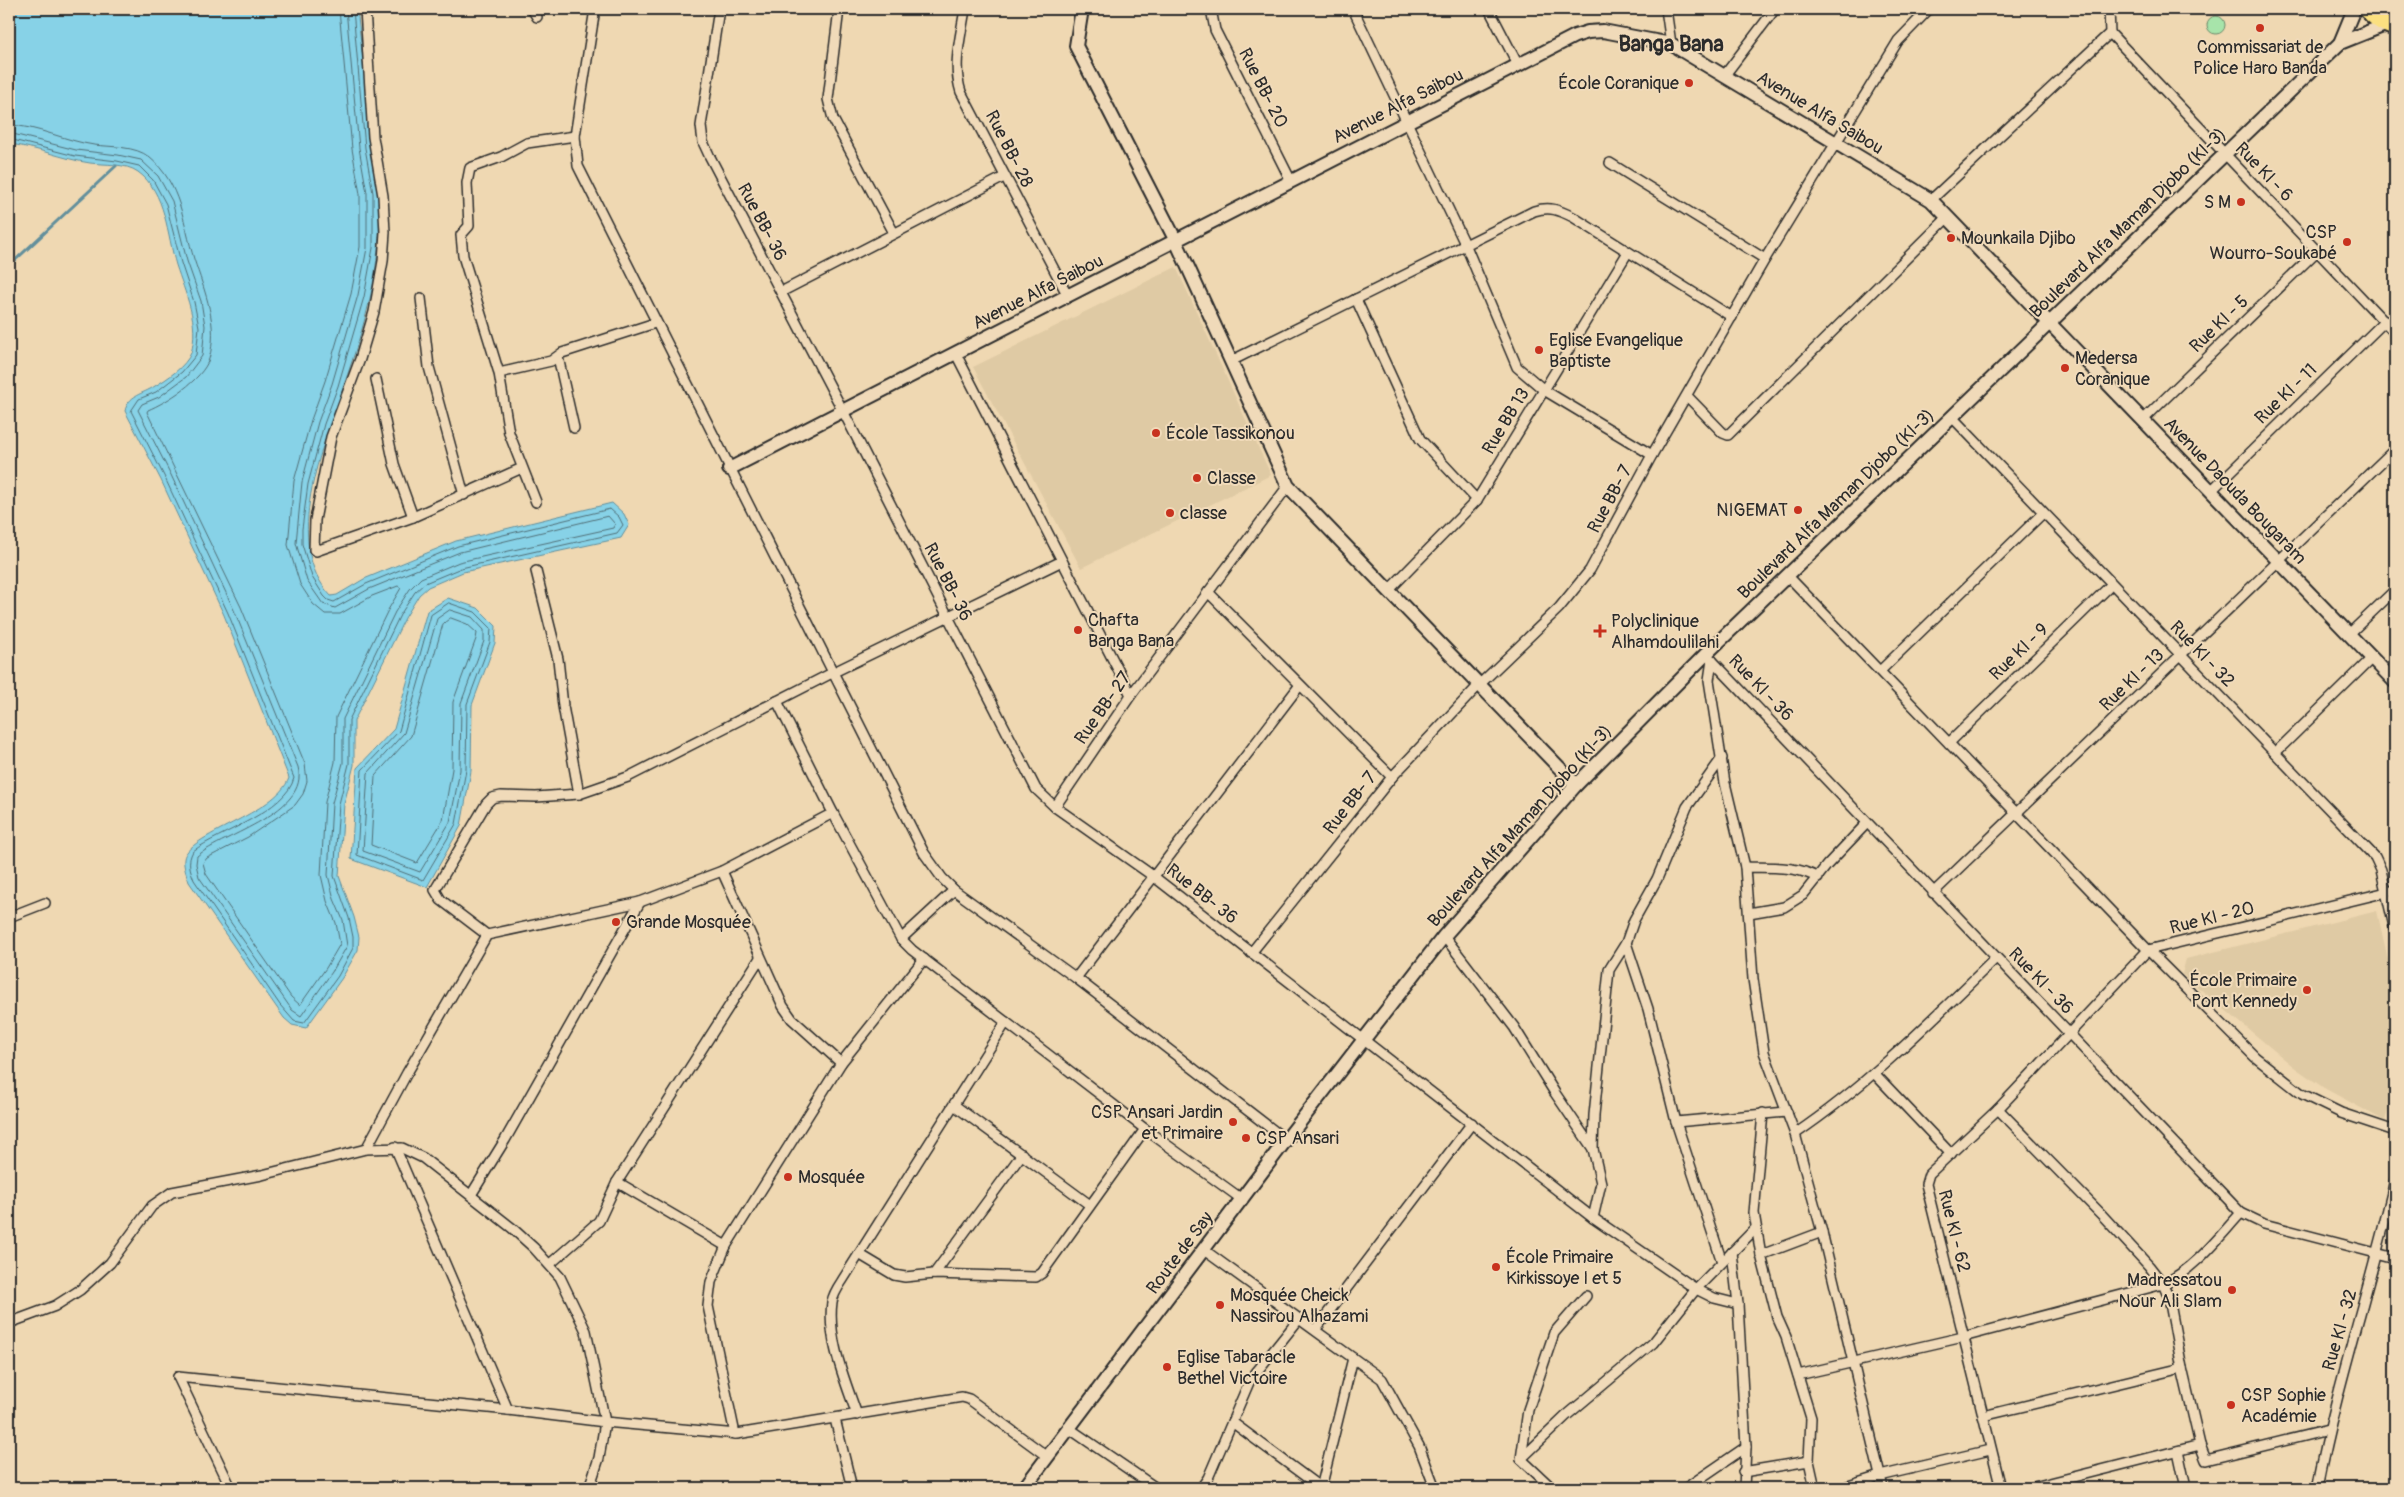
<svg xmlns="http://www.w3.org/2000/svg" width="2404" height="1497" font-family="Pangolin,sans-serif">
  <style>
    .built { fill: #dfcaa4 }
    .green { fill: #a7e4aa; stroke: #69886a }
    .water { fill: #87d2e7; stroke: #628f9c }
    .lines { fill: none; stroke-linecap: round; stroke-linejoin: round }
    .shore { stroke: #506e76; stroke-width: 1 }
    .stream { stroke: #628f9c; stroke-width: 3 }
    .street-casing { stroke: #2b2b2b; stroke-width: 12 }
    .secondary-casing { stroke: #2b2b2b; stroke-width: 16 }
    .highway-casing { stroke: #2b2b2b; stroke-width: 19 }
    .street { stroke: #f0dab9; stroke-width: 9 }
    .secondary { stroke: #f0dab9; stroke-width: 12 }
    .highway { stroke: #fbe080; stroke-width: 15 }
    .poi-dot { fill: #c8321e; stroke: #f0dab9; stroke-width: 2 }
    .labels { text-anchor: middle; dominant-baseline: central; stroke-width: 4; stroke-linejoin: round; paint-order: stroke }
    .poi-label { font-size: 18px; fill: #2b2b2b; stroke: #f0dab9; text-anchor: start }
    .street-label { font-size: 18px; fill: #2b2b2b; stroke: #f0dab9 }
    .district-label { font-size: 22px; font-weight: bold; fill: #2b2b2b; stroke: #f0dab9 }
  </style>
  <rect width="100%" height="100%" fill="#efd8b2"/>
  <filter id="ink" filterUnits="userSpaceOnUse"><feTurbulence type="fractalNoise" baseFrequency=".02" numOctaves="2"/><feDisplacementMap in="SourceGraphic" scale="10" xChannelSelector="R" yChannelSelector="G"/><feConvolveMatrix kernelMatrix="1 2 1 2 8 2 1 2 1" color-interpolation-filters="sRGB"/></filter>
  <g filter="url(#ink)">
    <!-- built -->
    <g class="built">
      <path d="M1176 267 1271 475 1081 568 973 367Z"/>
      <path d="M2377 911 2395 991V1082L2385 1121 2324 1088 2294 1067 2182 974 2186 959Z"/>
    </g>
    <!-- green -->
    <circle class="green" cx="2216" cy="25" r="9"/>
    <!-- water -->
    <g class="water">
      <path d="M9 9H357C363 54 366 99 370 144 371 155 375 166 377 177 381 208 380 241 375 272 370 308 355 353 343 388 323 447 281 543 331 596L337 595 364 579 456 541 612 503 624 514 629 525 621 538 463 572 428 587 419 595 405 618 354 721V765L344 804 339 876 354 917 359 937 358 950 342 978 306 1028 292 1025 284 1018 189 882C187 875 183 867 184 859 186 835 276 814 289 778L224 615 161 480 125 411C129 394 142 395 155 386 167 379 186 366 191 353 200 323 185 293 176 265 167 235 166 192 138 172 126 163 104 165 90 163 62 159 36 147 9 144Z"/>
      <path d="M448 598 478 608 496 626 495 643 472 705 471 771 461 826 427 887 351 859 357 768 394 729 427 611Z"/>
    </g>
    <g class="lines">
      <!-- shore -->
      <g class="shore">
        <path d="M9 125C37 126 66 141 94 145 111 147 136 146 149 157 181 183 183 223 194 259 205 292 219 325 209 359 202 380 167 402 148 410L147 412 241 607 305 764 307 781 303 794 295 805 248 837 207 858 203 863 206 874 291 997 300 1005 326 968 340 944 336 923 327 901 321 875 325 802 335 762 336 717 388 610 401 588 398 586 372 596 340 614H325L313 604 300 584 288 545 294 481 311 420 325 381 351 294 360 247V194L352 149 339 9"/>
        <path d="M9 133 76 150 118 155 141 160 158 176 172 201 187 261 201 301 205 326 202 356 186 377 159 397 142 404 138 410 171 475 234 610 298 767C310 812 224 834 197 856L196 864 199 877 292 1010 301 1016 332 972 347 946 343 920 334 899 328 875 332 803 343 763V719L395 612 410 589 421 578 459 562 613 528 615 524 608 516 460 552 369 589 335 608 323 604 307 581 296 543 302 482 318 422 332 384 358 295 367 248V193L359 148 346 9"/>
        <path d="M9 139 75 156 117 161 139 166 153 180 166 204 181 263 194 302 199 327 196 355 182 372 156 392 139 399 131 411 165 478 228 613 294 778C286 811 219 832 193 851 187 862 190 869 194 880L280 1005 294 1021 304 1023 338 976 353 948V937L349 918 334 876 339 804 349 764V720L400 615 415 592 425 583 461 568 617 533 623 525 619 517 610 509 458 546 366 584 334 602 328 600 324 596 312 577 302 544V529L308 484 324 424 338 386 364 297 373 248V193L365 148 353 9"/>
        <path d="M449 603 475 612 491 628 490 642 467 704 466 770 456 824 423 880 357 855 362 770 399 731 431 615Z"/>
        <path d="M450 610 472 617 484 630V641L461 703 460 770 450 822 420 872 363 851 368 773 404 733 437 619Z"/>
        <path d="M451 618 467 624 477 633 476 639 453 702 452 769 443 820 417 863 371 845 375 776 411 736 443 624Z"/>
      </g>
      <!-- stream -->
      <path class="stream" d="M9 266 116 166"/>
      <defs>
        <g id="street">
          <path d="M365 9 373 137 383 196 385 232 383 261 374 312 360 359 331 437 315 520 314 550 316 551 413 517 522 468"/>
          <path d="M532 9 537 17"/>
          <path d="M595 9 575 136 578 166 924 853 942 878 954 890 1076 978 1286 1140"/>
          <path d="M719 9 701 126 703 142 709 155 843 411 1036 789 1055 807 1153 876 1593 1218 1696 1289 1714 1298 1738 1304"/>
          <path d="M839 9 828 99 833 119 894 233"/>
          <path d="M965 9C961 36 952 65 961 92L1068 296"/>
          <path d="M1211 9 1215 30 1291 181"/>
          <path d="M1353 9 1466 246 1517 367 1544 390 1652 455"/>
          <path d="M1489 9 1518 65"/>
          <path d="M1666 9 1671 44"/>
          <path d="M2110 33 2395 333"/>
          <path d="M1724 76 1775 9"/>
          <path d="M1610 163 1765 259"/>
          <path d="M1931 200 2110 33 2109 9"/>
          <path d="M781 292 1004 177"/>
          <path d="M421 298 429 367 464 495"/>
          <path d="M1356 299 1420 439 1477 500"/>
          <path d="M956 354 1131 695"/>
          <path d="M558 357 574 428"/>
          <path d="M1231 361 1534 211C1550 206 1559 210 1573 217L1732 317"/>
          <path d="M499 373 551 361 562 353 655 323"/>
          <path d="M376 379 394 464 413 517"/>
          <path d="M1687 396 1723 433 1728 435 1948 217"/>
          <path d="M1952 417 2375 857 2381 870 2395 931"/>
          <path d="M2143 420 2317 251"/>
          <path d="M2211 491 2385 321"/>
          <path d="M536 502 509 433 499 373 463 256 461 235 469 226 467 183 470 168 501 157 527 143 575 136"/>
          <path d="M536 571 558 659 563 706 579 794"/>
          <path d="M1787 575 2148 950 2255 1057 2302 1094 2341 1113 2395 1131"/>
          <path d="M1389 590 1477 500 1628 252"/>
          <path d="M1208 592 1392 777"/>
          <path d="M2349 634 2395 590"/>
          <path d="M1706 654 2241 1213 2264 1224 2395 1258"/>
          <path d="M1712 660 1709 680 1725 783 1745 867 1753 979 1764 1052 1795 1134 1822 1232 1883 1488"/>
          <path d="M1880 671 2043 513"/>
          <path d="M777 701 833 813 901 939 912 950 1145 1129 1243 1200"/>
          <path d="M1949 743 2112 584"/>
          <path d="M2275 753 2372 658"/>
          <path d="M1055 807 1131 695 1288 486"/>
          <path d="M1745 867C1769 868 1797 865 1818 878"/>
          <path d="M722 871 783 1006 792 1019 841 1063"/>
          <path d="M1933 893 2395 449"/>
          <path d="M1749 913 1784 907 1803 895 1827 865 1867 823"/>
          <path d="M9 917 45 903"/>
          <path d="M487 935 441 900 435 890 486 804 492 798 501 796 536 797 579 794 628 777 832 673 1062 561"/>
          <path d="M1444 936 1514 1027 1555 1093 1593 1149"/>
          <path d="M901 939 954 890"/>
          <path d="M1626 943 1648 1009 1676 1122 1722 1262"/>
          <path d="M1251 953 1392 777 1480 684 1559 608 1590 570 1652 455 1765 259 1898 41 1929 9"/>
          <path d="M1076 978 1300 685"/>
          <path d="M1874 1073 1951 1154"/>
          <path d="M954 1105 1090 1205"/>
          <path d="M1998 1109 2102 1215 2149 1266 2163 1284 2169 1298 2182 1368 2200 1445 2206 1460 2328 1430"/>
          <path d="M1763 1113 1754 1213 1761 1255 1777 1317 1786 1337 1811 1418 1809 1461"/>
          <path d="M1676 1122 1787 1112"/>
          <path d="M1795 1134C1869 1084 1932 1020 1996 958"/>
          <path d="M395 1147 508 1410"/>
          <path d="M366 1149 407 1073 487 935 640 902 722 871 833 813"/>
          <path d="M617 1182 726 1246 841 1063 924 959"/>
          <path d="M471 1195 505 1140 640 902"/>
          <path d="M1593 1218 1601 1183 1593 1149 1594 1115 1609 970 1626 943 1634 920 1657 879 1687 807 1722 758"/>
          <path d="M726 1246 711 1282 708 1306 735 1434"/>
          <path d="M1204 1250 1382 1379 1419 1446 1435 1488"/>
          <path d="M1732 1252 1738 1304 1746 1447 1744 1488"/>
          <path d="M859 1254 894 1275 905 1277 934 1274 1036 1277 1042 1273 1145 1129"/>
          <path d="M1761 1255 1822 1232"/>
          <path d="M550 1264 599 1221 617 1182 760 958"/>
          <path d="M934 1274 1022 1154"/>
          <path d="M9 1323 55 1306 80 1290 110 1263 152 1206 172 1192 262 1175 366 1149 402 1148 423 1158 512 1228 534 1248 560 1277 586 1331 605 1422 737 1434 962 1397 969 1399 1048 1457"/>
          <path d="M1315 1330 1472 1123"/>
          <path d="M1798 1375 1963 1337 2163 1284C2195 1269 2218 1238 2241 1213"/>
          <path d="M178 1377 508 1410 605 1422 599 1458 589 1488"/>
          <path d="M178 1377 231 1488"/>
          <path d="M857 1415C845 1380 827 1339 832 1302 833 1295 838 1287 842 1281L1006 1022"/>
          <path d="M1983 1416 2182 1368"/>
          <path d="M835 1419 852 1488"/>
          <path d="M1232 1422 1321 1488"/>
          <path d="M1070 1429 1156 1488"/>
          <path d="M2178 1451 2186 1488"/>
          <path d="M1521 1459 1528 1410 1554 1333 1586 1296"/>
          <path d="M1743 1472 1809 1461 1815 1488"/>
          <path d="M1201 1488 1208 1478 1250 1380 1299 1319"/>
          <path d="M1321 1488 1353 1358"/>
          <path d="M1552 1488 1521 1459 1566 1416 1653 1343 1696 1289 1756 1228"/>
          <path d="M1686 1488 1746 1447"/>
          <path d="M1842 1488 1880 1476 1990 1450"/>
          <path d="M2001 1488 1926 1184 1929 1174 1998 1109 2148 950 2395 890"/>
          <path d="M2030 1488 2200 1445"/>
          <path d="M2317 1488C2337 1384 2371 1283 2395 1180"/>
        </g>
        <g id="secondary">
          <path d="M1082 9 1076 46 1176 241 1288 486 1576 785"/>
          <path d="M2340 43 2354 9"/>
          <path d="M729 469 1575 36 1588 32 1603 31 1671 44 1931 200 2395 682"/>
          <path d="M1024 1488 1286 1140 1444 936 1576 785 1706 654 2340 43 2385 25"/>
        </g>
        <path id="highway" d="M2366 9C2375 19 2382 24 2395 28"/>
      </defs>
      <!-- street casing -->
      <use href="#street" class="street-casing"/>
      <!-- secondary casing -->
      <use href="#secondary" class="secondary-casing"/>
      <!-- highway casing -->
      <use href="#highway" class="highway-casing"/>
      <!-- street -->
      <use href="#street" class="street"/>
      <!-- secondary -->
      <use href="#secondary" class="secondary"/>
      <!-- highway -->
      <use href="#highway" class="highway"/>
    </g>
  </g>
  <!-- markers -->
  <g class="poi-dot">
    <circle cx="2260" cy="28" r="5"/>
    <circle cx="1689" cy="83" r="5"/>
    <circle cx="2241" cy="202" r="5"/>
    <circle cx="1951" cy="238" r="5"/>
    <circle cx="2347" cy="242" r="5"/>
    <circle cx="1539" cy="350" r="5"/>
    <circle cx="2065" cy="368" r="5"/>
    <circle cx="1156" cy="433" r="5"/>
    <circle cx="1197" cy="478" r="5"/>
    <circle cx="1798" cy="510" r="5"/>
    <circle cx="1170" cy="513" r="5"/>
    <circle cx="1078" cy="630" r="5"/>
    <path d="M1597.5 623.5h5v5h5v5h-5v5h-5v-5h-5v-5h5z"/>
    <circle cx="616" cy="922" r="5"/>
    <circle cx="2307" cy="990" r="5"/>
    <circle cx="1233" cy="1122" r="5"/>
    <circle cx="1246" cy="1138" r="5"/>
    <circle cx="788" cy="1177" r="5"/>
    <circle cx="1496" cy="1267" r="5"/>
    <circle cx="2232" cy="1290" r="5"/>
    <circle cx="1220" cy="1305" r="5"/>
    <circle cx="1167" cy="1367" r="5"/>
    <circle cx="2231" cy="1405" r="5"/>
  </g>
  <g class="labels">
    <!-- poi labels -->
    <g class="poi-label">
      <text x="2260" y="47" text-anchor="middle">Commissariat de<tspan x="2260" dy="21">Police Haro Banda</tspan></text>
      <text x="1679" y="83" text-anchor="end">École Coranique</text>
      <text x="2231" y="202" text-anchor="end">S M</text>
      <text x="2337" y="232" text-anchor="end">CSP<tspan x="2337" dy="21">Wourro-Soukabé</tspan></text>
      <text x="1961" y="238">Mounkaila Djibo</text>
      <text x="1549" y="340">Eglise Evangelique<tspan x="1549" dy="21">Baptiste</tspan></text>
      <text x="2075" y="358">Medersa<tspan x="2075" dy="21">Coranique</tspan></text>
      <text x="1166" y="433">École Tassikonou</text>
      <text x="1207" y="478">Classe</text>
      <text x="1788" y="510" text-anchor="end">NIGEMAT</text>
      <text x="1180" y="513">classe</text>
      <text x="1088" y="620">Chafta<tspan x="1088" dy="21">Banga Bana</tspan></text>
      <text x="1611" y="621">Polyclinique<tspan x="1611" dy="21">Alhamdoulilahi</tspan></text>
      <text x="626" y="922">Grande Mosquée</text>
      <text x="2297" y="980" text-anchor="end">École Primaire<tspan x="2297" dy="21">Pont Kennedy</tspan></text>
      <text x="1223" y="1112" text-anchor="end">CSP Ansari Jardin<tspan x="1223" dy="21">et Primaire</tspan></text>
      <text x="1256" y="1138">CSP Ansari</text>
      <text x="798" y="1177">Mosquée</text>
      <text x="1506" y="1257">École Primaire<tspan x="1506" dy="21">Kirkissoye I et 5</tspan></text>
      <text x="2222" y="1280" text-anchor="end">Madressatou<tspan x="2222" dy="21">Nour Ali Slam</tspan></text>
      <text x="1230" y="1295">Mosquée Cheick<tspan x="1230" dy="21">Nassirou Alhazami</tspan></text>
      <text x="1177" y="1357">Eglise Tabaracle<tspan x="1177" dy="21">Bethel Victoire</tspan></text>
      <text x="2241" y="1395">CSP Sophie<tspan x="2241" dy="21">Académie</tspan></text>
    </g>
    <!-- street labels -->
    <g class="street-label">
      <text transform="translate(1263 88) rotate(63)">Rue BB- 20</text>
      <text transform="translate(1398 106) rotate(-27)">Avenue Alfa Saibou</text>
      <text transform="translate(1820 113) rotate(31)">Avenue Alfa Saibou</text>
      <text transform="translate(1009 149) rotate(63)">Rue BB- 28</text>
      <text transform="translate(2264 172) rotate(46)">Rue KI - 6</text>
      <text transform="translate(762 222) rotate(62)">Rue BB- 36</text>
      <text transform="translate(2128 223) rotate(-44)">Boulevard Alfa Maman Djobo (KI-3)</text>
      <text transform="translate(1038 292) rotate(-27)">Avenue Alfa Saibou</text>
      <text transform="translate(2219 324) rotate(-44)">Rue KI - 5</text>
      <text transform="translate(2286 394) rotate(-44)">Rue KI - 11</text>
      <text transform="translate(1506 421) rotate(-59)">Rue BB 13</text>
      <text transform="translate(2235 491) rotate(46)">Avenue Daouda Bougaram</text>
      <text transform="translate(1610 499) rotate(-62)">Rue BB- 7</text>
      <text transform="translate(1836 504) rotate(-44)">Boulevard Alfa Maman Djobo (KI-3)</text>
      <text transform="translate(948 582) rotate(63)">Rue BB- 36</text>
      <text transform="translate(2019 652) rotate(-44)">Rue KI - 9</text>
      <text transform="translate(2202 654) rotate(46)">Rue KI - 32</text>
      <text transform="translate(2132 680) rotate(-44)">Rue KI - 13</text>
      <text transform="translate(1761 688) rotate(46)">Rue KI - 36</text>
      <text transform="translate(1103 708) rotate(-55)">Rue BB- 27</text>
      <text transform="translate(1350 803) rotate(-52)">Rue BB- 7</text>
      <text transform="translate(1520 826) rotate(-48)">Boulevard Alfa Maman Djobo (KI-3)</text>
      <text transform="translate(1202 894) rotate(38)">Rue BB- 36</text>
      <text transform="translate(2212 918) rotate(-14)">Rue KI - 20</text>
      <text transform="translate(2041 981) rotate(46)">Rue KI - 36</text>
      <text transform="translate(1954 1231) rotate(76)">Rue KI - 62</text>
      <text transform="translate(1180 1253) rotate(-53)">Route de Say</text>
      <text transform="translate(2340 1330) rotate(-74)">Rue KI - 32</text>
    </g>
    <!-- district labels -->
    <g class="district-label">
      <text x="1671" y="44">Banga Bana</text>
    </g>
  </g>
  <!-- margin -->
  <rect width="2404" height="1497" fill="none" stroke="#f0dab9" stroke-width="30"/>
  <rect x="15" y="15" width="2374" height="1467" fill="none" stroke="#2b2b2b" stroke-width="2" filter="url(#ink)"/>
</svg>
